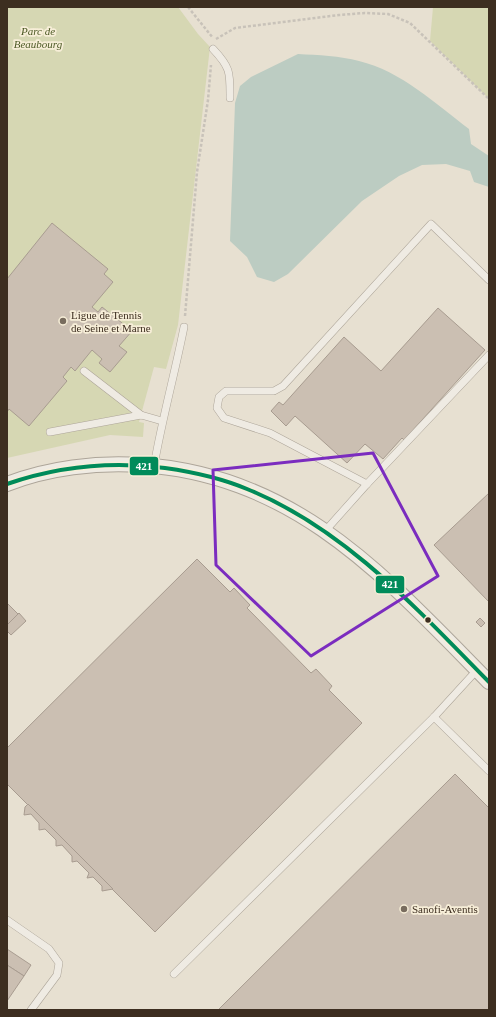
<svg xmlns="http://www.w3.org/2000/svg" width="496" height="1017" font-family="'Times New Roman',serif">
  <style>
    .green { fill: #d6d7b3 }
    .water { fill: #bcccc2 }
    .building { fill: #cbbfb2; stroke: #a89c90 }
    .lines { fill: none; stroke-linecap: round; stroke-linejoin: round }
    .service-casing { stroke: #ada599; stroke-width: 8 }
    .minor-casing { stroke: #ada599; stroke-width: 16 }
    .path { stroke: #c8c2b9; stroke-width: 2.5; stroke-dasharray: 3 2; stroke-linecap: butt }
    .service { stroke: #efebe3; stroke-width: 7 }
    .minor { stroke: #efebe3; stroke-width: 14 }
    .bus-1-casing { stroke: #f7eed8; stroke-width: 7 }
    .bus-1 { stroke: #008b5a; stroke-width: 4 }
    .marked { fill: none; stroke: #7b2cbf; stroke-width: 3; stroke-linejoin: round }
    .poi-dot { fill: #786c5e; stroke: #f7eed8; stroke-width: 1.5 }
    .bus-dot { fill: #3d2e20; stroke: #f7eed8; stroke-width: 1.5 }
    .labels { text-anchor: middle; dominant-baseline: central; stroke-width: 3.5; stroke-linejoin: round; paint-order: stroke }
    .park-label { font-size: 11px; font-style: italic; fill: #4d5a26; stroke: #f7eed8 }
    .poi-label { font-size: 11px; fill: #3d2e20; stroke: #f7eed8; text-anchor: start }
    .line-badge { stroke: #f7eed8; stroke-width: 1.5 }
    .badge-label { font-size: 11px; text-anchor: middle; font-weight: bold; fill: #fff }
  </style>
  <rect width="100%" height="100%" fill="#e7e0d1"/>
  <!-- green -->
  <g class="green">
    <path d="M7 7H178L198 34 210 47 178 325 166 369 154 367 139 422 144 423 143 437 110 435 7 458Z"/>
    <path d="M433 7H489V99L430 41Z"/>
  </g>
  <!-- water -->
  <path class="water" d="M298 54C318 55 340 56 359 61 401 71 436 104 469 129L471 144 489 156V187L474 182 470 171 446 164 422 165 399 176 362 201 288 274 274 282 257 277 247 257 230 241 235 103 240 86 251 77Z"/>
  <!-- building -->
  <g class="building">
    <path d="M52 223 108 269 104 274 113 282 92 307 98 312 102 307 132 331 119 346 127 352 110 372 99 363 102 359 92 350 75 371 71 367 63 377 67 381 29 426 9 409 7 412V279Z"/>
    <path d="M438 308 485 350 404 440 402 438 383 459 365 444 347 463 295 416 286 426 271 411 279 402 283 405 344 337 381 371Z"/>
    <path d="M489 493V602L434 545Z"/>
    <path d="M197 559 230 592 234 588 250 605 247 608 311 673 316 669 332 686 329 690 362 723 155 932 7 784V748Z"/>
    <path d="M7 603 18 614 7 625Z"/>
    <path d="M19 613 26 621 11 635 7 631V625Z"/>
    <path d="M480 618 485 623 481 627 476 622Z"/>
    <path d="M455 774 489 808V1010H218Z"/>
    <path d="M28 804 113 889 102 891V886L93 877 87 878 89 873 77 861 72 862V856L62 845 56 846V840L45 829 39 830V823L31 814 24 815 25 807Z"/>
    <path d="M7 949 31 965 24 976 7 965Z"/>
    <path d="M7 965 24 976 7 1001Z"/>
  </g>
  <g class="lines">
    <defs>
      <g id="service">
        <path d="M213 49C231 68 230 73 230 98"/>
        <path d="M84 371 141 415"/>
        <path d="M50 432 141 415 162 421"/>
        <path d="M154 466C162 419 175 373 184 327"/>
        <path d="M367 484 270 433 224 418 217 408 219 397 226 391H274L283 386 431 224 489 280"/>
        <path d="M326 530 367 484 489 355"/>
        <path d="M434 717 489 771"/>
        <path d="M7 920 49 949 59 963 57 975 31 1010"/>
        <path d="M174 974 434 717 477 670"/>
      </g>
      <path id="minor" d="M7 484C48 468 97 462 141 465 297 475 386 578 489 682"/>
    </defs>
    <!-- service casing -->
    <use href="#service" class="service-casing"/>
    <!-- minor casing -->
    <use href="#minor" class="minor-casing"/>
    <!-- path -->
    <g class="path">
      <path d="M188 7 213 38"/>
      <path d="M216 39 235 28 339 15 365 13 388 14 410 23 489 99"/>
      <path d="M185 316 197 172 208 100 211 65"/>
    </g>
    <!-- service -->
    <use href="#service" class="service"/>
    <!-- minor -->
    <use href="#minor" class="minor"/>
    <defs>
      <path id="bus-1" d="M7 484C59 466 111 461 165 468 193 472 221 478 247 489 344 528 417 609 489 682"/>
    </defs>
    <!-- bus-1 casing -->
    <use href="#bus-1" class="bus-1-casing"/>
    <!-- bus-1 -->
    <use href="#bus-1" class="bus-1"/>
  </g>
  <!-- marked area -->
  <path class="marked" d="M373 453 438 576 311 656 216 565 213 470Z"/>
  <!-- markers -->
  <g class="poi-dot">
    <circle cx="63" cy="321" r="4"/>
    <circle cx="404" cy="909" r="4"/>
  </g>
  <circle class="bus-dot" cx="428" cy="620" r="3.5"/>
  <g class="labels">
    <!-- park labels -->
    <g class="park-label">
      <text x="38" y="31">Parc de<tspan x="38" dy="13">Beaubourg</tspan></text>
    </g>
    <!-- poi labels -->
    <g class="poi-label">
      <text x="71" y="315">Ligue de Tennis<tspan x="71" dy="13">de Seine et Marne</tspan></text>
      <text x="412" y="909">Sanofi-Aventis</text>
    </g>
  </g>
  <g class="line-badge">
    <rect x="129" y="456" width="30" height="20" rx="4" fill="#008b5a"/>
    <rect x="375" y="575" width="30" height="19" rx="4" fill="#008b5a"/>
  </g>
  <g class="badge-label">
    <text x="144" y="470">421</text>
    <text x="390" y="588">421</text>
  </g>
  <!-- border -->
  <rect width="496" height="1017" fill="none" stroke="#3d2e20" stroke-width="16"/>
</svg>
